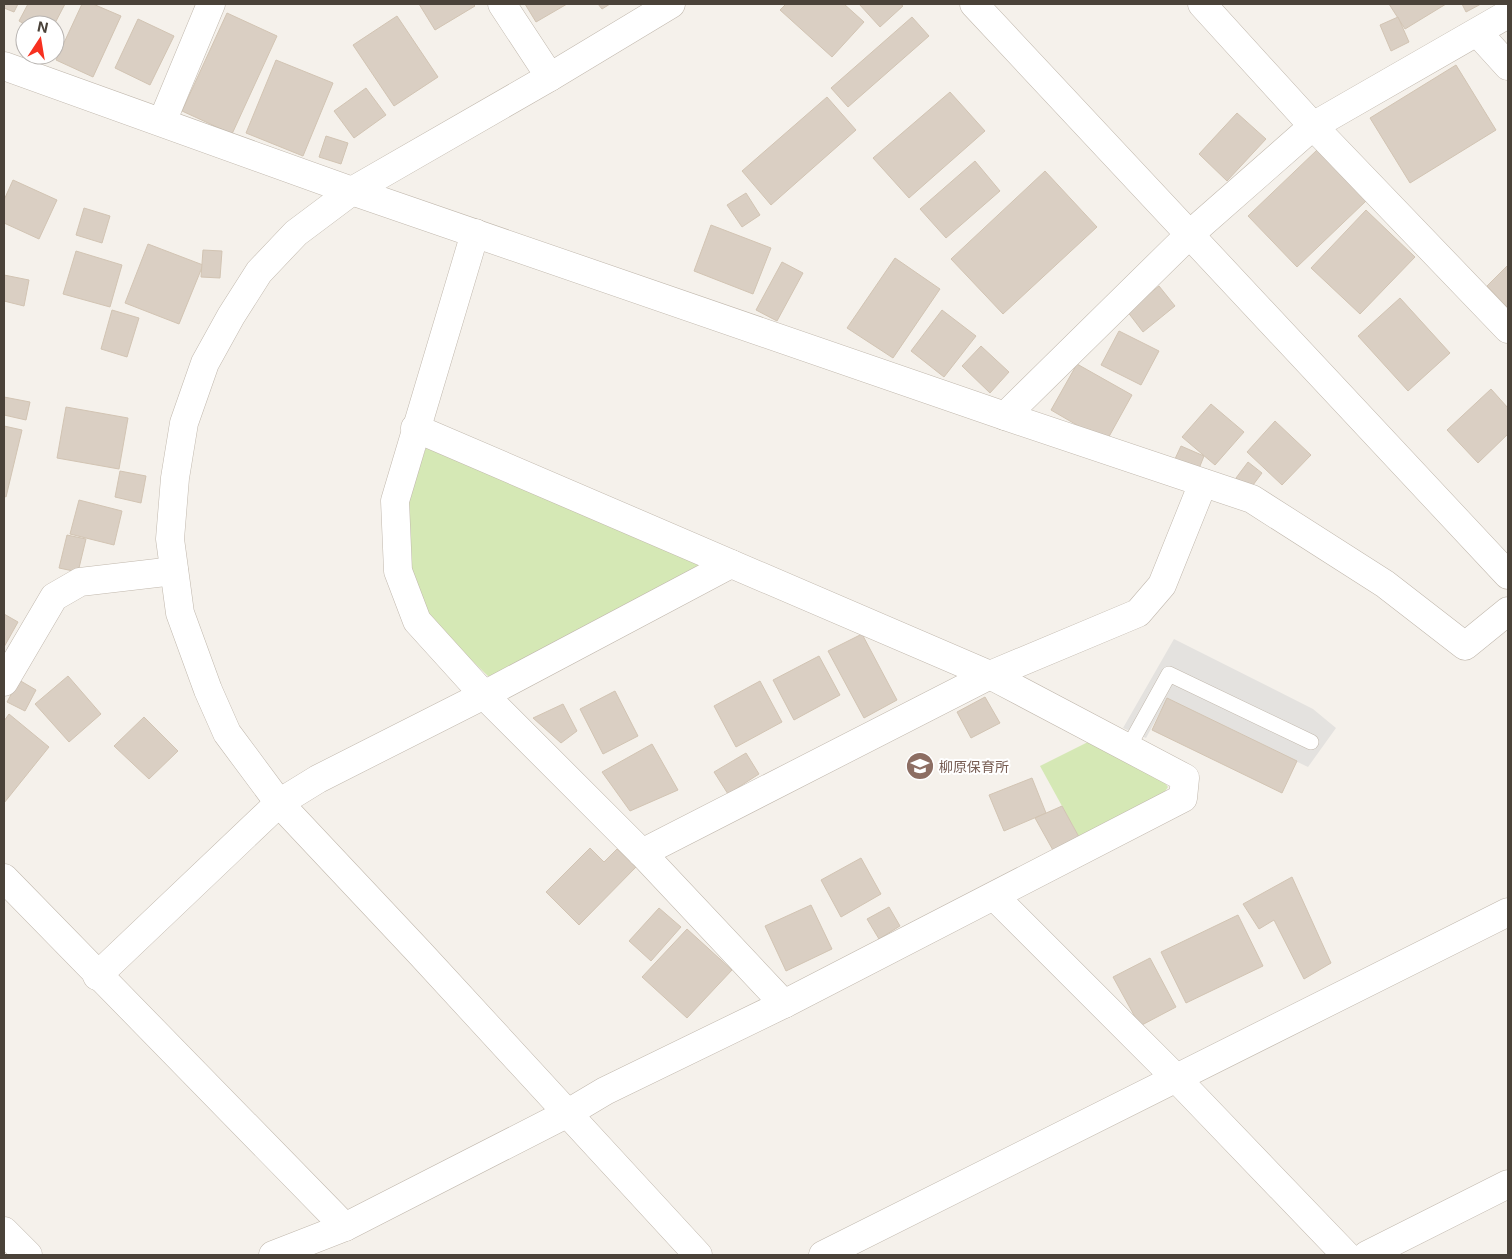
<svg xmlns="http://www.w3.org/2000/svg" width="1512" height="1259" font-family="Inter,'Noto Sans JP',sans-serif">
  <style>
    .green { fill: #d5e8b5 }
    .parking { fill: #e4e2df }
    .building { fill: #dacfc3; stroke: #d2c4b3 }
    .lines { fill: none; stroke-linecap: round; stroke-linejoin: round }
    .service-casing { stroke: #c1b8ad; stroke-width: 16 }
    .minor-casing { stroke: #c1b8ad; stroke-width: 29 }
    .tertiary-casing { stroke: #c1b8ad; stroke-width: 29 }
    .service { stroke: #fff; stroke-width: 15 }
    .minor { stroke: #fff; stroke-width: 28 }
    .tertiary { stroke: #fff; stroke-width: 28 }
    .labels { text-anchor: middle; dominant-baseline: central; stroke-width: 4; stroke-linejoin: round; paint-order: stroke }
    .education-label { font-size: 14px; fill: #785e54; stroke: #fff; text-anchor: start }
  </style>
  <rect width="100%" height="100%" fill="#f5f1eb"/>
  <!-- green -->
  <g class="green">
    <path d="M427 445 702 565 496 676H488C467 655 434 628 421 602 417 594 415 584 413 576 398 520 409 497 427 445Z"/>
    <path d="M1088 742 1161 778 1168 787 1164 793 1079 837 1040 766Z"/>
  </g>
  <!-- parking -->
  <path class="parking" d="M1174 639 1313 709 1336 728 1308 767 1167 699 1146 738 1123 728Z"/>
  <!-- building -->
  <g class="building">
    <path d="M4 4H18L14 12 4 8Z"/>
    <path d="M28 4H65L54 25H26L19 21Z"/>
    <path d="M82 4H93L121 16 93 77 56 60Z"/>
    <path d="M419 4H473L475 6 435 30Z"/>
    <path d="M525 4H567L536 22Z"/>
    <path d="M598 4H610L602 9Z"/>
    <path d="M786 4H844L864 22 832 57 780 10Z"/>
    <path d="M859 4H900L903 6 880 27Z"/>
    <path d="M1389 4H1446L1405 29Z"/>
    <path d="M1462 4H1481L1466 12Z"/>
    <path d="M227 13 277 36 232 134 182 111Z"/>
    <path d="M397 16 438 77 394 106 353 45Z"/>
    <path d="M912 17 929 36 848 107 831 88Z"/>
    <path d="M1398 17 1409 42 1391 51 1380 25Z"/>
    <path d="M138 19 174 36 150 85 115 68Z"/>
    <path d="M276 60 333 83 303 156 246 133Z"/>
    <path d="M1456 65 1496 130 1410 183 1370 118Z"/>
    <path d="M366 88 386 115 354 138 334 111Z"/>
    <path d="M950 92 985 131 909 198 873 158Z"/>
    <path d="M827 97 856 130 771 205 742 171Z"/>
    <path d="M1237 113 1266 139 1227 181 1199 154Z"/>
    <path d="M326 136 348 143 341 164 319 157Z"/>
    <path d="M1317 150 1366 201 1297 267 1248 216Z"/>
    <path d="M975 161 1000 191 946 238 920 209Z"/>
    <path d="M1045 171 1097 227 1003 314 951 259Z"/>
    <path d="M13 180 57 200 39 239 4 223V200Z"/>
    <path d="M746 193 760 215 742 227 727 205Z"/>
    <path d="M84 208 110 216 102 243 76 235Z"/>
    <path d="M1366 210 1415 257 1360 314 1311 268Z"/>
    <path d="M711 225 771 248 753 294 694 271Z"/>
    <path d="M148 244 203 265 179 324 125 303Z"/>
    <path d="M203 250 222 251 220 278 201 277Z"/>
    <path d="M76 251 122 265 110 307 63 294Z"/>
    <path d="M895 258 940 289 893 358 847 328Z"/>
    <path d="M782 262 803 273 777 321 756 310Z"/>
    <path d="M1508 265V308L1487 286Z"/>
    <path d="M4 275 29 280 24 306 4 301Z"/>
    <path d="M1159 286 1175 306 1143 332 1127 311Z"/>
    <path d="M1400 298 1450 353 1408 391 1358 336Z"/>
    <path d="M112 310 139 318 127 357 101 349Z"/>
    <path d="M942 310 976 336 944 377 911 351Z"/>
    <path d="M1119 331 1159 351 1141 385 1101 365Z"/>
    <path d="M981 346 1009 372 990 393 962 366Z"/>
    <path d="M1077 364 1132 395 1106 442 1051 410Z"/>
    <path d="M1491 389 1508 408V434L1478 463 1447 430Z"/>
    <path d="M4 397 30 402 26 420 4 415Z"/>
    <path d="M1211 404 1244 432 1215 465 1182 437Z"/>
    <path d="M66 407 128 418 119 469 57 458Z"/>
    <path d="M1275 421 1311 455 1282 485 1247 452Z"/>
    <path d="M4 426 22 430 6 497 4 496Z"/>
    <path d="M1181 446 1204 456 1198 471 1174 461Z"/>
    <path d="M1248 462 1262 473 1250 489 1236 478Z"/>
    <path d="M120 471 146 476 141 503 115 497Z"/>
    <path d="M79 500 122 511 114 545 70 534Z"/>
    <path d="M67 535 86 539 78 572 59 568Z"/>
    <path d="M4 614 18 622 4 647Z"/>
    <path d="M862 634 897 700 864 718 828 651Z"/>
    <path d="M819 656 840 695 794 720 773 680Z"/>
    <path d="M68 676 101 714 69 742 35 704Z"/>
    <path d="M19 680 36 690 25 711 7 702Z"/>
    <path d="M760 681 782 722 736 747 714 706Z"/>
    <path d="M615 691 638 736 603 754 580 709Z"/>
    <path d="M985 697 1000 723 971 738 957 712Z"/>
    <path d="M1167 698 1297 761 1282 793 1152 730Z"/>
    <path d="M563 704 577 731 561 743 533 718Z"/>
    <path d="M9 714 49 747 4 803V721Z"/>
    <path d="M144 717 178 751 149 779 114 746Z"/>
    <path d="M652 744 678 790 630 811 602 772Z"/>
    <path d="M746 753 759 774 728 794 714 772Z"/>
    <path d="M1032 778 1046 813 1004 831 989 795Z"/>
    <path d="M1062 806 1079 837 1054 852 1035 818Z"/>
    <path d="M590 848 604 862 617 849 636 867 579 925 546 892Z"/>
    <path d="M861 858 881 894 841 917 821 880Z"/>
    <path d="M1292 877 1331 963 1304 979 1274 920 1259 929 1243 904Z"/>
    <path d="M811 905 832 949 786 971 765 926Z"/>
    <path d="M889 907 900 926 879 939 867 919Z"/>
    <path d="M659 908 681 927 651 961 629 941Z"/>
    <path d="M1238 915 1263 966 1186 1003 1161 952Z"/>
    <path d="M687 929 732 970 687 1018 642 977Z"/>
    <path d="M1150 958 1176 1007 1140 1026 1113 977Z"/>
  </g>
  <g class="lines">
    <defs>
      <path id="service" d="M1128 748 1169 674 1311 742"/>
      <g id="minor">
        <path d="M502 4 550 77"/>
        <path d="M1202 4 1313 126 1508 329"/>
        <path d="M1478 33 1508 66"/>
        <path d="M4 66 352 191 1005 416 1252 499 1385 584 1465 646 1508 611"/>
        <path d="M162 122 211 4"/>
        <path d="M475 233 395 501 398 571 417 621 484 695 642 853 784 1004"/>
        <path d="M1005 416 1189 235 1313 126 1508 14"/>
        <path d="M4 682 54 597 80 582 174 571"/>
        <path d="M642 853 990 675 1138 613 1162 585 1203 483"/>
        <path d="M4 878 345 1227"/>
        <path d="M995 897 1176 1078 1346 1255"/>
        <path d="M97 976 279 803 318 779 484 695 731 564"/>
        <path d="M273 1255 345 1227 568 1113 605 1091 784 1004 1183 798 1185 778 990 675 415 428"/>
        <path d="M1367 1255 1508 1184"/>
      </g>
      <g id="tertiary">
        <path d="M671 4 550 77 352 191 296 233 259 272 231 316 205 363 184 423 175 478 170 539 180 613 208 690 227 733 279 803 420 953 698 1255"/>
        <path d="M974 4 1508 575"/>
        <path d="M4 1231 28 1255"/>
        <path d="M823 1255 1508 912"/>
      </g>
    </defs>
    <!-- service casing -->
    <use href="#service" class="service-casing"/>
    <!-- minor casing -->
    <use href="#minor" class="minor-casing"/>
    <!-- tertiary casing -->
    <use href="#tertiary" class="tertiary-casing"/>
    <!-- service -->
    <use href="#service" class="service"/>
    <!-- minor -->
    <use href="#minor" class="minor"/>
    <!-- tertiary -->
    <use href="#tertiary" class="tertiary"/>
  </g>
  <!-- icons -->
  <defs>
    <symbol id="school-disc" viewBox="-11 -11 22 22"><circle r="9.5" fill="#8d6e63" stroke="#fff"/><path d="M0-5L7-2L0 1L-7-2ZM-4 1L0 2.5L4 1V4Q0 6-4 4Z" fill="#fff"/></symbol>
  </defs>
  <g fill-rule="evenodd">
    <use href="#school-disc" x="904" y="750" width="32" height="32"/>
  </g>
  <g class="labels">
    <!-- education labels -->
    <g class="education-label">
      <text x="939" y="766">柳原保育所</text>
    </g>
  </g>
  <!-- border -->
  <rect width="1512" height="1259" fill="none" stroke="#4a4239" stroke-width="10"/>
  <!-- north arrow -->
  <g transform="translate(40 40) rotate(12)"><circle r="24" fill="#ffffff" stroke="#b7b3b0"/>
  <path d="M0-4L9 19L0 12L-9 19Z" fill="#f73020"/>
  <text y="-8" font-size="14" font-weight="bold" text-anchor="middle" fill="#4a4239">N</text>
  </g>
</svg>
